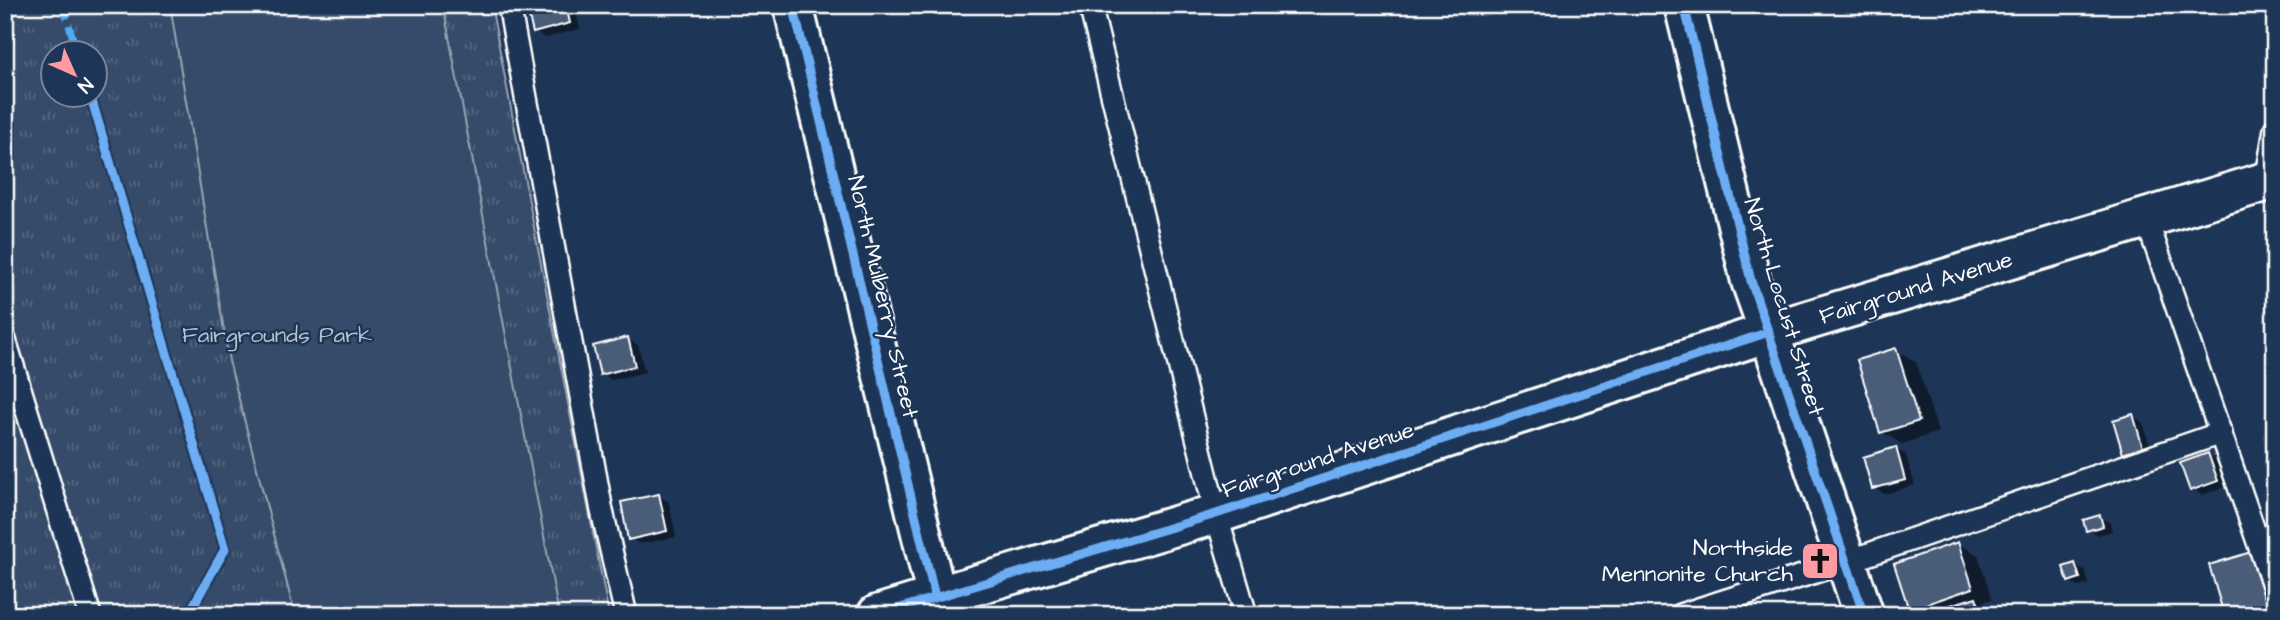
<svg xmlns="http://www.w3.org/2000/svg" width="2280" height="620" font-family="'Architects Daughter',sans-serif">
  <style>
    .park { fill: url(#park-tufts); stroke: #9aa5b4; stroke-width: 2; fill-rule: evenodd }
    .garden { fill: #364b69; stroke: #9aa5b4; stroke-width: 2 }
    .shadow { fill: #0007 }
    .building { fill: #4a5d79; stroke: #fff; stroke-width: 2 }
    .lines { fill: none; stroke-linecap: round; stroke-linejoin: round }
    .lane-casing { stroke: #fff; stroke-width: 26 }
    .street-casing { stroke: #fff; stroke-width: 44 }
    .secondary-casing { stroke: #fff; stroke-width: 44 }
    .lane { stroke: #1d3557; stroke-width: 21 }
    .street { stroke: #1d3557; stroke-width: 38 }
    .secondary { stroke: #1d3557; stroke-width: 38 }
    .quiet { stroke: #49aef6; stroke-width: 7; stroke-dasharray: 14 7; stroke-linecap: butt }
    .cycleway-casing { stroke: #1d3557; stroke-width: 13 }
    .cycleway { stroke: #6dadf4; stroke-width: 9 }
    .labels { text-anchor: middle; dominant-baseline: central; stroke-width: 5; stroke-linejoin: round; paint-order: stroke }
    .street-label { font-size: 23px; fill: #fff; stroke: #1d3557 }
    .park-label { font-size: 23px; fill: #b9c0ca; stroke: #1d3557 }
    .poi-label { font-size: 23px; fill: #fff; stroke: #1d3557; text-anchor: end }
  </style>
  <defs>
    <pattern id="park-tufts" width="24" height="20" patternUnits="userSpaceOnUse" patternTransform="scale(1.75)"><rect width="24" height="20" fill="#364b69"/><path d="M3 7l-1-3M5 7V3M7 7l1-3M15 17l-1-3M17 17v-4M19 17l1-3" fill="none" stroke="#546680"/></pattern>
  </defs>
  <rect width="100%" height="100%" fill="#1d3557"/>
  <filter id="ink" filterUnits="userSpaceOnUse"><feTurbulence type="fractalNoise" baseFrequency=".0143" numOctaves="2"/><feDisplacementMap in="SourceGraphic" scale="14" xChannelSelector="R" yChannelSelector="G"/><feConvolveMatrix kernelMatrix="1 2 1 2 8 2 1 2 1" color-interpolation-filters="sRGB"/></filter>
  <g filter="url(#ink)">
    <!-- park -->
    <path class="park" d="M5 5H491L609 615H5ZM52 52H94V94H52Z"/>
    <!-- garden -->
    <path class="garden" d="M170 5H443L559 615H295L229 361Z"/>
    <!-- shadow -->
    <g class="shadow">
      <path d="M528 5H574L580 29 545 38 535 32Z"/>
      <path d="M627 339 638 345 645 372 612 380 602 374Z"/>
      <path d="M1896 350 1916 362 1938 432 1902 444 1882 432Z"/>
      <path d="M2133 416 2143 422 2152 453 2135 459 2125 453Z"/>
      <path d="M1896 449 1906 455 1915 485 1884 494 1874 488Z"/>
      <path d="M2208 455 2218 460 2227 486 2202 495 2192 489Z"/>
      <path d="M659 496 669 502 676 537 640 544 630 538Z"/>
      <path d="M2100 517 2110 522 2112 531 2098 535 2088 529Z"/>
      <path d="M1958 544 1978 555 1992 599 1982 602 1995 610 1997 615H1921L1910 609Z"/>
      <path d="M2075 565 2085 570 2089 584 2079 587 2069 581Z"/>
      <path d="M2271 566 2275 579V615H2226L2211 567Z"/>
    </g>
    <!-- building -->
    <g class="building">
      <path d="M526 5H566L570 23 533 33Z"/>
      <path d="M628 337 635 366 600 375 593 346Z"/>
      <path d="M1896 348 1919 421 1880 433 1857 360Z"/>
      <path d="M2133 414 2143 448 2123 454 2113 420Z"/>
      <path d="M1896 447 1905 480 1872 489 1863 457Z"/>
      <path d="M2208 453 2218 481 2190 491 2180 463Z"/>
      <path d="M659 494 667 531 628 540 621 502Z"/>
      <path d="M2100 515 2103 526 2086 531 2083 520Z"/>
      <path d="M1958 542 1973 588 1909 610 1894 564Z"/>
      <path d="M2251 552 2271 615H2224L2209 565Z"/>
      <path d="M2075 563 2080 578 2068 582 2063 567Z"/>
      <path d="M1976 597 1982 615H1919Z"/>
    </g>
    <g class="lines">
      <defs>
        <g id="lane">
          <path d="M509 5 602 511 626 615"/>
          <path d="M1090 5 1216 514 1246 615"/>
          <path d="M2266 182 2275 129"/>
          <path d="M2146 218 2275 591"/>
          <path d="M5 340 90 615"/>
          <path d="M1680 615 1846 562 2221 433"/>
        </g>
        <g id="street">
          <path d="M1769 332 1864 615"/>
          <path d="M877 615 935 597"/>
        </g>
        <g id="secondary">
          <path d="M793 5 941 615"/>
          <path d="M1684 5 1751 281 1769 332"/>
          <path d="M935 597 1216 514 1769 332 2275 179"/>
        </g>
      </defs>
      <!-- lane casing -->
      <use href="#lane" class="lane-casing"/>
      <!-- street casing -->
      <use href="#street" class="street-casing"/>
      <!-- secondary casing -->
      <use href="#secondary" class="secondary-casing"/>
      <!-- lane -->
      <use href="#lane" class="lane"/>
      <!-- street -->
      <use href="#street" class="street"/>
      <!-- secondary -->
      <use href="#secondary" class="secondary"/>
      <!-- quiet -->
      <path class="quiet" d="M63 5 77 52"/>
      <defs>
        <g id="cycleway">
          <path d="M793 5 935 597"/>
          <path d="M1684 5 1751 281 1864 615"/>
          <path d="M90 94 225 549 188 615"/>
          <path d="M877 615 1216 514 1769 332"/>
        </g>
      </defs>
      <!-- cycleway casing -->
      <use href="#cycleway" class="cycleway-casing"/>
      <!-- cycleway -->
      <use href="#cycleway" class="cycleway"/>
    </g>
  </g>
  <!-- icons -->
  <defs>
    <symbol id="church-square" viewBox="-11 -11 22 22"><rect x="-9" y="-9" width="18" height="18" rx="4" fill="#ff9aa2" stroke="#1d3557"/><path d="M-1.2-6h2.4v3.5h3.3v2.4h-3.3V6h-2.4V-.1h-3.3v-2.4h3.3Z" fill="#111"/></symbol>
  </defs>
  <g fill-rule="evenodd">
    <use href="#church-square" x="1798" y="539" width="44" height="44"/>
  </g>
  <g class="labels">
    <!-- street labels -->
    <g class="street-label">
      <text transform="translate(1916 288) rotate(-17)">Fairground Avenue</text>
      <text transform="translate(883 297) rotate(77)">North Mulberry Street</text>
      <text transform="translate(1784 307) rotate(73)">North Locust Street</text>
      <text transform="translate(1318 460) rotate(-18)">Fairground Avenue</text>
    </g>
    <!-- park labels -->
    <g class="park-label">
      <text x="277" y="335">Fairgrounds Park</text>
    </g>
    <!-- poi labels -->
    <g class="poi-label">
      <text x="1793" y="548">Northside<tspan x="1793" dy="26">Mennonite Church</tspan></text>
    </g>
  </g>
  <!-- margin -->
  <rect width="2280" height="620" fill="none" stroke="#1d3557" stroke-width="28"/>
  <rect x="14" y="14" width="2252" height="592" fill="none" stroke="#fff" stroke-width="2.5" filter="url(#ink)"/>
  <!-- north arrow -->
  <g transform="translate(74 74) rotate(135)"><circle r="33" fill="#1d3557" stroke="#77869a" stroke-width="2"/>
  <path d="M0-5L12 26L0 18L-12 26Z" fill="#ff9aa2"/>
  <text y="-10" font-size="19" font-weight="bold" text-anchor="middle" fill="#ffffff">N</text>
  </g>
</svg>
